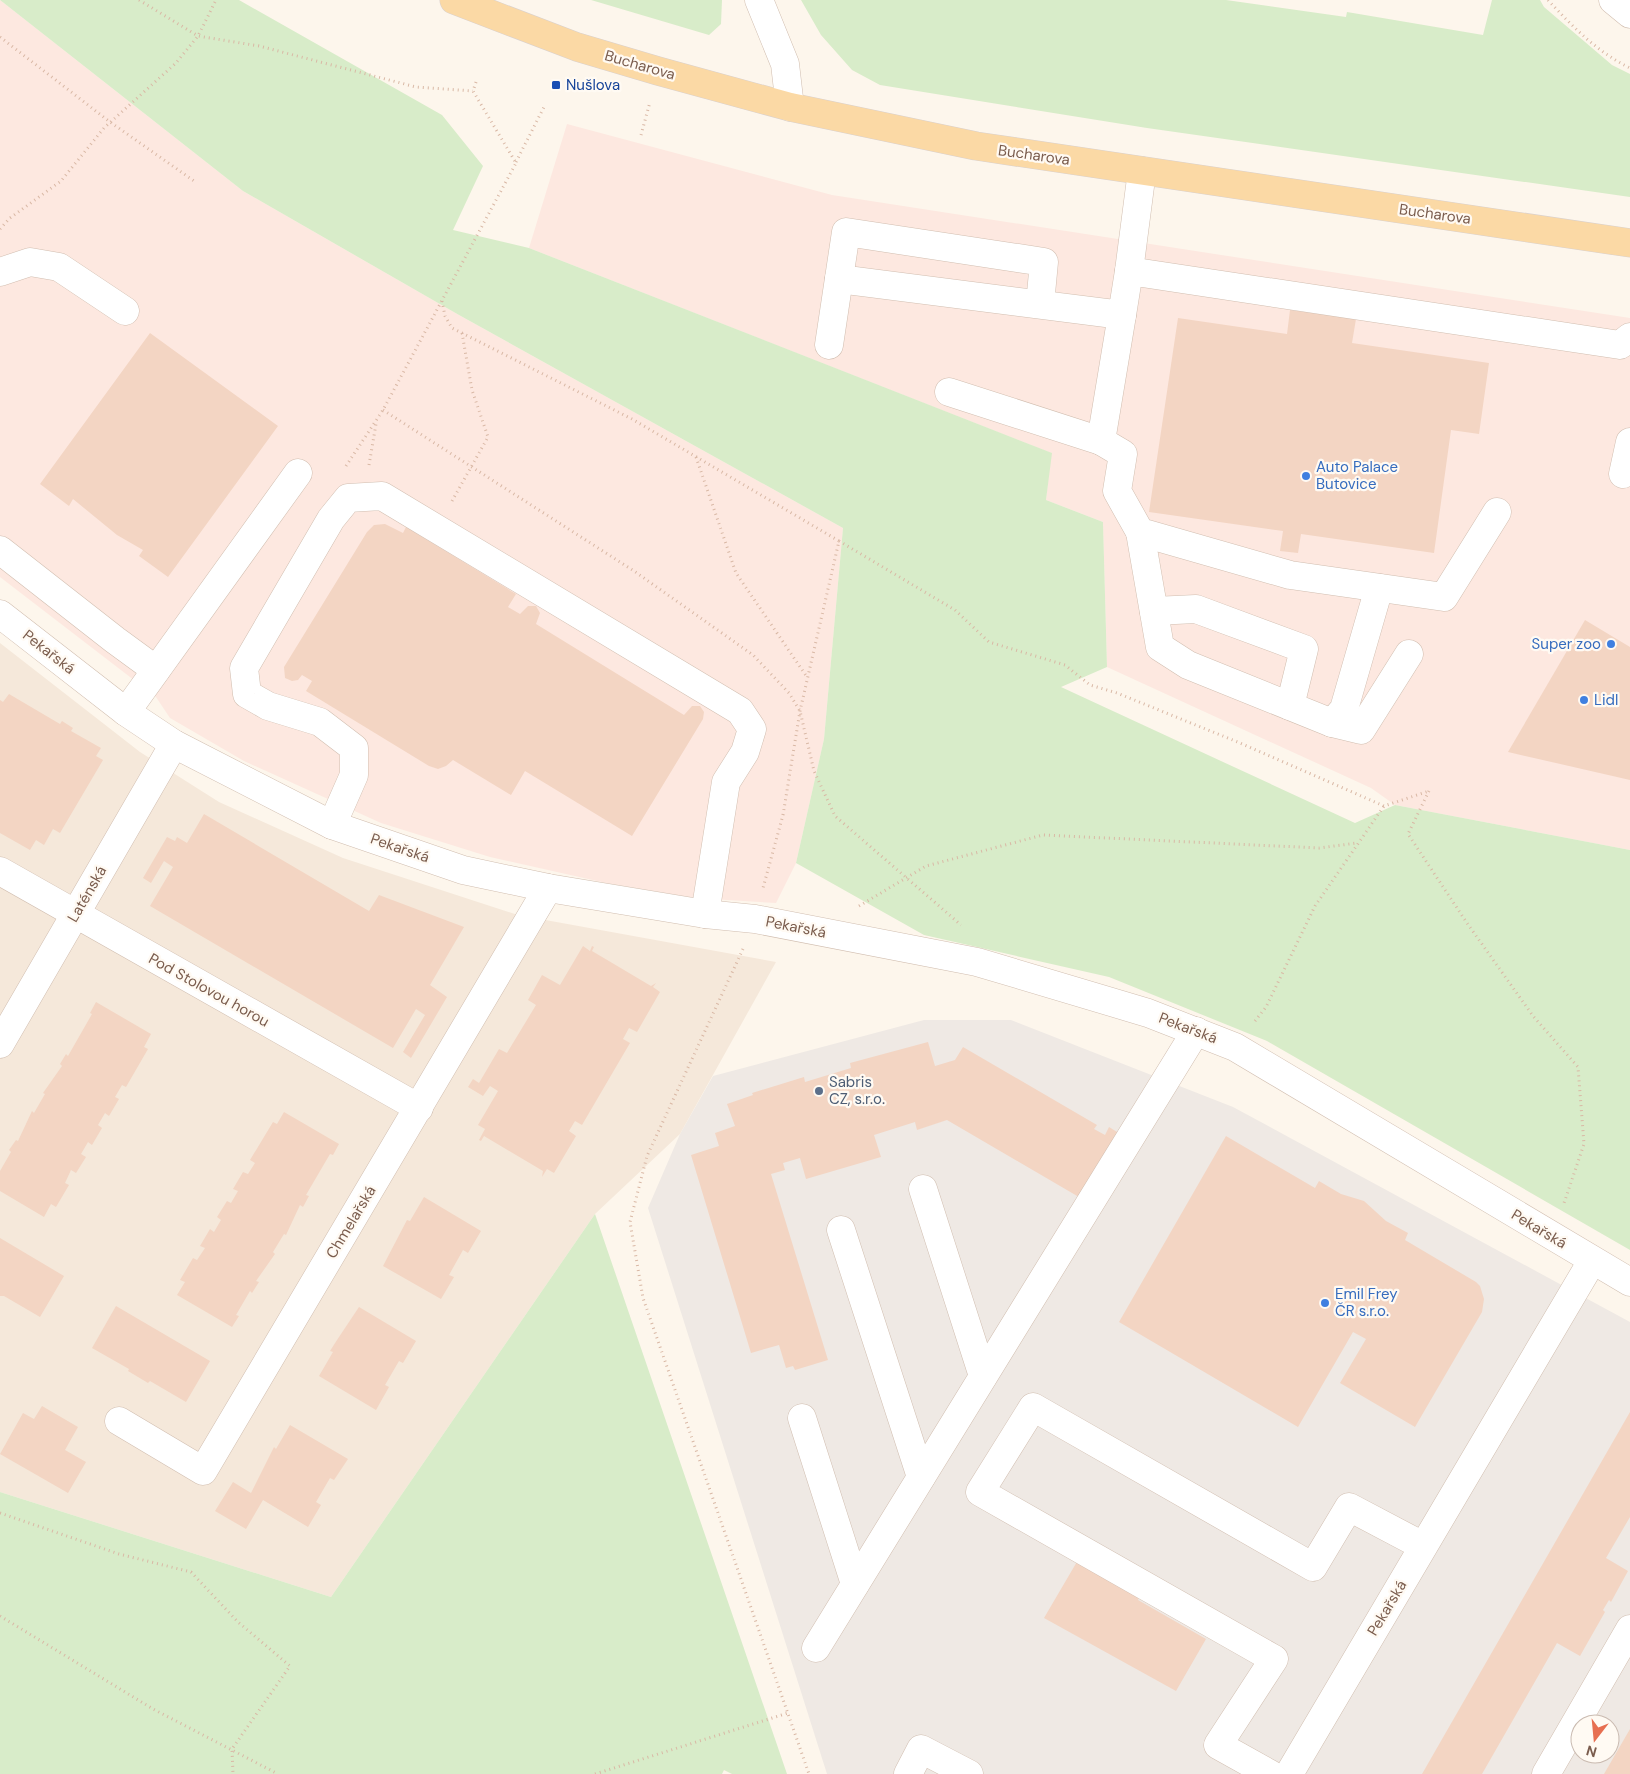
<svg xmlns="http://www.w3.org/2000/svg" width="1630" height="1774" font-family="'DM Sans',sans-serif">
  <style>
    .residential { fill: #f5e8da }
    .commercial { fill: #fde8e0 }
    .industrial { fill: #efe9e4; fill-rule: evenodd }
    .green { fill: #d8ecc9 }
    .building { fill: #f3d5c3 }
    .lines { fill: none; stroke-linecap: round; stroke-linejoin: round }
    .minor-casing { stroke: #d1beb0; stroke-width: 29 }
    .major-casing { stroke: #dad1cd; stroke-width: 29 }
    .path { stroke: #d9b8a5; stroke-width: 3; stroke-dasharray: 1 4; stroke-linecap: butt }
    .minor { stroke: #fff; stroke-width: 28 }
    .major { stroke: #fbd9a5; stroke-width: 28 }
    .transit-dot { fill: #1a4fb4; stroke: #fffaf3; stroke-width: 2 }
    .shop-dot { fill: #3f7fe0; stroke: #fffaf3; stroke-width: 2 }
    .service-dot { fill: #5c6f8a; stroke: #fffaf3; stroke-width: 2 }
    .labels { text-anchor: middle; dominant-baseline: central; stroke-width: 4.5; stroke-linejoin: round; paint-order: stroke }
    .street-label { font-size: 15px; fill: #7a5c4d; stroke: #fffaf3 }
    .transit-label { font-size: 15px; fill: #164399; stroke: #fffaf3; text-anchor: start }
    .shop-label { font-size: 15px; fill: #366cbe; stroke: #fffaf3; text-anchor: start }
    .service-label { font-size: 15px; fill: #4e5e75; stroke: #fffaf3; text-anchor: start }
  </style>
  <rect width="100%" height="100%" fill="#fdf6ec"/>
  <!-- residential -->
  <path class="residential" d="M0 643 140 752 219 802 343 858 518 915 776 962 680 1134 595 1214 331 1597 0 1492Z"/>
  <!-- commercial -->
  <g class="commercial">
    <path d="M0 0 243 191 459 315 843 528 824 739 796 863 776 903 695 898 606 883 490 857 381 823 244 761 170 718 156 697 0 577Z"/>
    <path d="M567 124 832 195 1630 318V850L1395 805 1371 788 1107 667 1103 522 1046 500 1051 453 529 248Z"/>
  </g>
  <!-- industrial -->
  <path class="industrial" d="M924 1020H1011L1233 1107 1630 1322V1774H827L648 1208 680 1134 713 1076ZM1580 1724H1610V1754H1580Z"/>
  <!-- green -->
  <g class="green">
    <path d="M0 0H239L442 115 483 166 453 230 529 248 1052 453 1046 500 1103 522 1107 667 1061 687 1355 823 1395 805 1630 850V1250L1267 1041 1109 977 924 935 796 863 824 739 843 528 459 315 243 191Z"/>
    <path d="M591 0H722L721 24 709 35Z"/>
    <path d="M801 0H1226L1346 17 1347 12 1483 35 1492 0H1540L1544 7 1612 65 1630 74V197L1147 128 880 85 852 70 821 35Z"/>
    <path d="M595 1214 787 1774H732L724 1770 722 1774H0V1492L331 1597Z"/>
  </g>
  <!-- building -->
  <g class="building">
    <path d="M1290 310 1356 319 1352 343 1489 363 1479 434 1451 430 1434 553 1301 534 1298 553 1280 551 1283 531 1149 512 1178 318 1287 334Z"/>
    <path d="M150 333 278 426 168 577 139 556 143 550 117 535 73 499 69 506 40 484Z"/>
    <path d="M385 524 403 533 406 527 516 594 508 607 520 614 528 606H536L540 613 536 624 684 715 692 706H700L704 712 703 719 632 836 525 771 511 795 453 760 446 766 438 769 429 766 306 691 312 681 302 675 298 680 292 681 285 678 284 667 367 532 374 525Z"/>
    <path d="M1585 620 1630 647V780L1508 752Z"/>
    <path d="M9 694 60 724 62 721 73 728 71 731 101 748 96 756 103 760 60 833 53 829 44 845 36 840 30 850 0 833V700L3 702Z"/>
    <path d="M204 814 369 911 379 895 464 927 430 985 447 997 411 1058 403 1052 425 1015 416 1009 393 1048 150 906 173 867 164 861 151 883 143 878 167 837 175 841 177 837 187 843Z"/>
    <path d="M583 946 590 951 592 946 594 947 592 951 651 986 656 983 653 987 660 992 637 1032 629 1028 623 1039 630 1043 582 1125 575 1121 569 1131 576 1136 554 1173 547 1169 542 1177 543 1171 484 1136 481 1141 479 1140 485 1129 478 1125 498 1091 490 1086 483 1096 468 1087 473 1079 479 1083 499 1049 507 1053 536 1005 528 1000 542 975 560 985Z"/>
    <path d="M96 1002 151 1034 144 1047 148 1049 126 1087 122 1085 115 1097 119 1099 109 1116 105 1113 98 1125 102 1128 92 1145 88 1142 81 1154 86 1157 76 1173 71 1170 65 1183 69 1185 56 1207 51 1204 44 1217 0 1191V1171L11 1152 9 1150 16 1140 18 1141 32 1111 34 1113 45 1094 43 1093 62 1066 60 1064 66 1054 68 1056 92 1014 90 1013Z"/>
    <path d="M928 1042 935 1066 955 1060 963 1047 1097 1125 1094 1129 1105 1135 1109 1127 1122 1135 1084 1200 947 1120 917 1130 915 1122 874 1135 881 1157 806 1179 800 1158 783 1163 785 1170 771 1174 828 1360 795 1370 793 1366 786 1368 779 1345 751 1353 691 1155 719 1146 715 1133 735 1126 727 1104 753 1095 752 1093 804 1077 805 1082 851 1068 850 1063Z"/>
    <path d="M284 1112 339 1144 333 1155 330 1154 306 1195 309 1196 303 1207 300 1205 286 1235 284 1234 273 1252 275 1254 256 1281 259 1282 252 1293 250 1291 236 1315 239 1316 232 1327 177 1295 185 1282 180 1280 193 1258 197 1260 205 1248 200 1246 210 1229 214 1232 221 1220 217 1217 227 1201 231 1203 238 1191 233 1189 243 1172 248 1174 255 1163 250 1160 273 1122 277 1124Z"/>
    <path d="M1226 1136 1315 1188 1319 1181 1341 1194 1364 1201 1386 1221 1408 1233 1405 1240 1476 1282 1480 1286 1484 1299 1482 1312 1415 1427 1340 1383 1366 1339 1353 1332 1298 1427 1119 1322Z"/>
    <path d="M424 1197 481 1231 468 1253 463 1250 449 1275 454 1277 441 1299 383 1266 407 1220 410 1221Z"/>
    <path d="M0 1238 64 1276 40 1317 4 1296H0Z"/>
    <path d="M116 1306 210 1361 186 1402 150 1381 148 1383 128 1371 129 1369 92 1348Z"/>
    <path d="M359 1307 416 1341 403 1363 399 1361 385 1385 389 1387 376 1410 319 1376 333 1352 330 1351 337 1340Z"/>
    <path d="M42 1406 78 1427 65 1450 86 1462 68 1493 0 1454 23 1413 34 1419Z"/>
    <path d="M1630 1412V1517L1606 1558 1628 1571 1611 1602 1609 1600 1603 1610 1605 1612 1580 1656 1557 1643 1482 1774H1422Z"/>
    <path d="M290 1425 348 1459 334 1480 330 1478 316 1502 321 1505 308 1527 263 1500 246 1529 215 1511 233 1482 251 1493 274 1447 276 1449Z"/>
    <path d="M1078 1560 1139 1597 1138 1600 1206 1639 1176 1691 1044 1618Z"/>
    <path d="M1630 1729V1774H1604Z"/>
  </g>
  <g class="lines">
    <defs>
      <g id="minor">
        <path d="M759 0 785 64 790 107"/>
        <path d="M1613 0 1630 14"/>
        <path d="M1129 271 1142 171"/>
        <path d="M0 272 30 262 59 267 125 311"/>
        <path d="M839 279 1122 315 1129 271 1620 345 1630 337"/>
        <path d="M829 345 846 232 1044 262 1040 304"/>
        <path d="M949 392 1101 441 1122 315"/>
        <path d="M1101 441 1123 454 1117 491 1140 532 1290 575 1444 597 1497 512"/>
        <path d="M1623 474 1630 442"/>
        <path d="M1140 532 1160 647 1188 665 1332 723 1344 709 1379 588"/>
        <path d="M0 550 115 640 156 670"/>
        <path d="M1154 611 1196 609 1304 649 1290 706"/>
        <path d="M0 614 126 712 174 744 332 825 463 870 548 888 705 914 755 919 977 962 1148 1013 1235 1047 1630 1282"/>
        <path d="M126 712 298 473"/>
        <path d="M1332 723 1361 730 1409 654"/>
        <path d="M332 825 354 775V748L320 722 268 706 247 694 244 668 331 519 348 498 382 496 740 711 752 729 745 752 726 782 705 914"/>
        <path d="M0 871 419 1108"/>
        <path d="M0 1044 174 744"/>
        <path d="M923 1189 983 1376"/>
        <path d="M841 1230 921 1477"/>
        <path d="M802 1418 855 1584"/>
        <path d="M119 1421 203 1471 548 888"/>
        <path d="M816 1648 1196 1031"/>
        <path d="M908 1774 921 1749 969 1774"/>
        <path d="M1270 1774 1218 1745 1274 1659 980 1492 1033 1407 1313 1567 1349 1507 1423 1546"/>
        <path d="M1289 1774 1592 1261"/>
        <path d="M1546 1774 1630 1629"/>
      </g>
      <path id="major" d="M454 0 577 47 658 71 790 107 976 146 1630 243"/>
    </defs>
    <!-- minor casing -->
    <use href="#minor" class="minor-casing"/>
    <!-- major casing -->
    <use href="#major" class="major-casing"/>
    <!-- path -->
    <g class="path">
      <path d="M139 0 198 36 259 46 416 87 473 91"/>
      <path d="M1548 0C1572 26 1597 52 1630 68"/>
      <path d="M0 37 110 122 194 181"/>
      <path d="M641 135 650 102"/>
      <path d="M516 162 545 105"/>
      <path d="M0 229 10 218 61 181 104 128 176 63 198 36 216 0"/>
      <path d="M442 301 445 316 452 328 632 419 839 541 800 711 783 815 763 888"/>
      <path d="M383 410 634 571 753 655 789 693 800 711 814 771 835 816 961 925"/>
      <path d="M696 457 736 573 807 677"/>
      <path d="M369 465 376 424"/>
      <path d="M346 466 383 410 516 163 473 91 476 82"/>
      <path d="M452 501 488 437 472 390 462 333"/>
      <path d="M839 541 955 610 989 642 1065 665 1090 685 1117 693 1240 743 1384 806 1429 791"/>
      <path d="M1429 791 1408 834 1467 923 1533 1016 1578 1067 1584 1144 1563 1206"/>
      <path d="M859 906 926 866 1043 835 1319 848 1357 843"/>
      <path d="M743 949 647 1156 630 1222 643 1298 809 1774"/>
      <path d="M1255 1021 1266 1007 1315 906 1384 806"/>
      <path d="M0 1513 119 1554 191 1572 238 1622 290 1666 232 1749 233 1774"/>
      <path d="M0 1616 153 1709 278 1774"/>
      <path d="M595 1774 788 1713"/>
    </g>
    <!-- minor -->
    <use href="#minor" class="minor"/>
    <!-- major -->
    <use href="#major" class="major"/>
  </g>
  <!-- markers -->
  <rect class="transit-dot" x="551" y="80" width="10" height="10" rx="2.5"/>
  <g class="shop-dot">
    <circle cx="1306" cy="476" r="5"/>
    <circle cx="1611" cy="644" r="5"/>
    <circle cx="1584" cy="700" r="5"/>
    <circle cx="1325" cy="1303" r="5"/>
  </g>
  <circle class="service-dot" cx="819" cy="1091" r="5"/>
  <g class="labels">
    <!-- street labels -->
    <g class="street-label">
      <text transform="translate(640 65) rotate(16)">Bucharova</text>
      <text transform="translate(1034 155) rotate(8)">Bucharova</text>
      <text transform="translate(1435 214) rotate(8)">Bucharova</text>
      <text transform="translate(49 652) rotate(38)">Pekařská</text>
      <text transform="translate(400 848) rotate(19)">Pekařská</text>
      <text transform="translate(87 894) rotate(-60)">Laténská</text>
      <text transform="translate(796 927) rotate(11)">Pekařská</text>
      <text transform="translate(209 990) rotate(29)">Pod Stolovou horou</text>
      <text transform="translate(1188 1028) rotate(21)">Pekařská</text>
      <text transform="translate(351 1222) rotate(-59)">Chmelařská</text>
      <text transform="translate(1539 1229) rotate(31)">Pekařská</text>
      <text transform="translate(1387 1608) rotate(-59)">Pekařská</text>
    </g>
    <!-- transit labels -->
    <g class="transit-label">
      <text x="566" y="85">Nušlova</text>
    </g>
    <!-- shop labels -->
    <g class="shop-label">
      <text x="1316" y="467">Auto Palace<tspan x="1316" dy="17">Butovice</tspan></text>
      <text x="1601" y="644" text-anchor="end">Super zoo</text>
      <text x="1594" y="700">Lidl</text>
      <text x="1335" y="1294">Emil Frey<tspan x="1335" dy="17">ČR s.r.o.</tspan></text>
    </g>
    <!-- service labels -->
    <g class="service-label">
      <text x="829" y="1082">Sabris<tspan x="829" dy="17">CZ, s.r.o.</tspan></text>
    </g>
  </g>
  <!-- north arrow -->
  <g transform="translate(1595 1739) rotate(196)"><circle r="24" fill="#fffaf3" stroke="#cabbb1"/>
  <path d="M0-4L9 19L0 12L-9 19Z" fill="#e76f51"/>
  <text y="-8" font-size="14" font-weight="bold" text-anchor="middle" fill="#7a5c4d">N</text>
  </g>
</svg>
